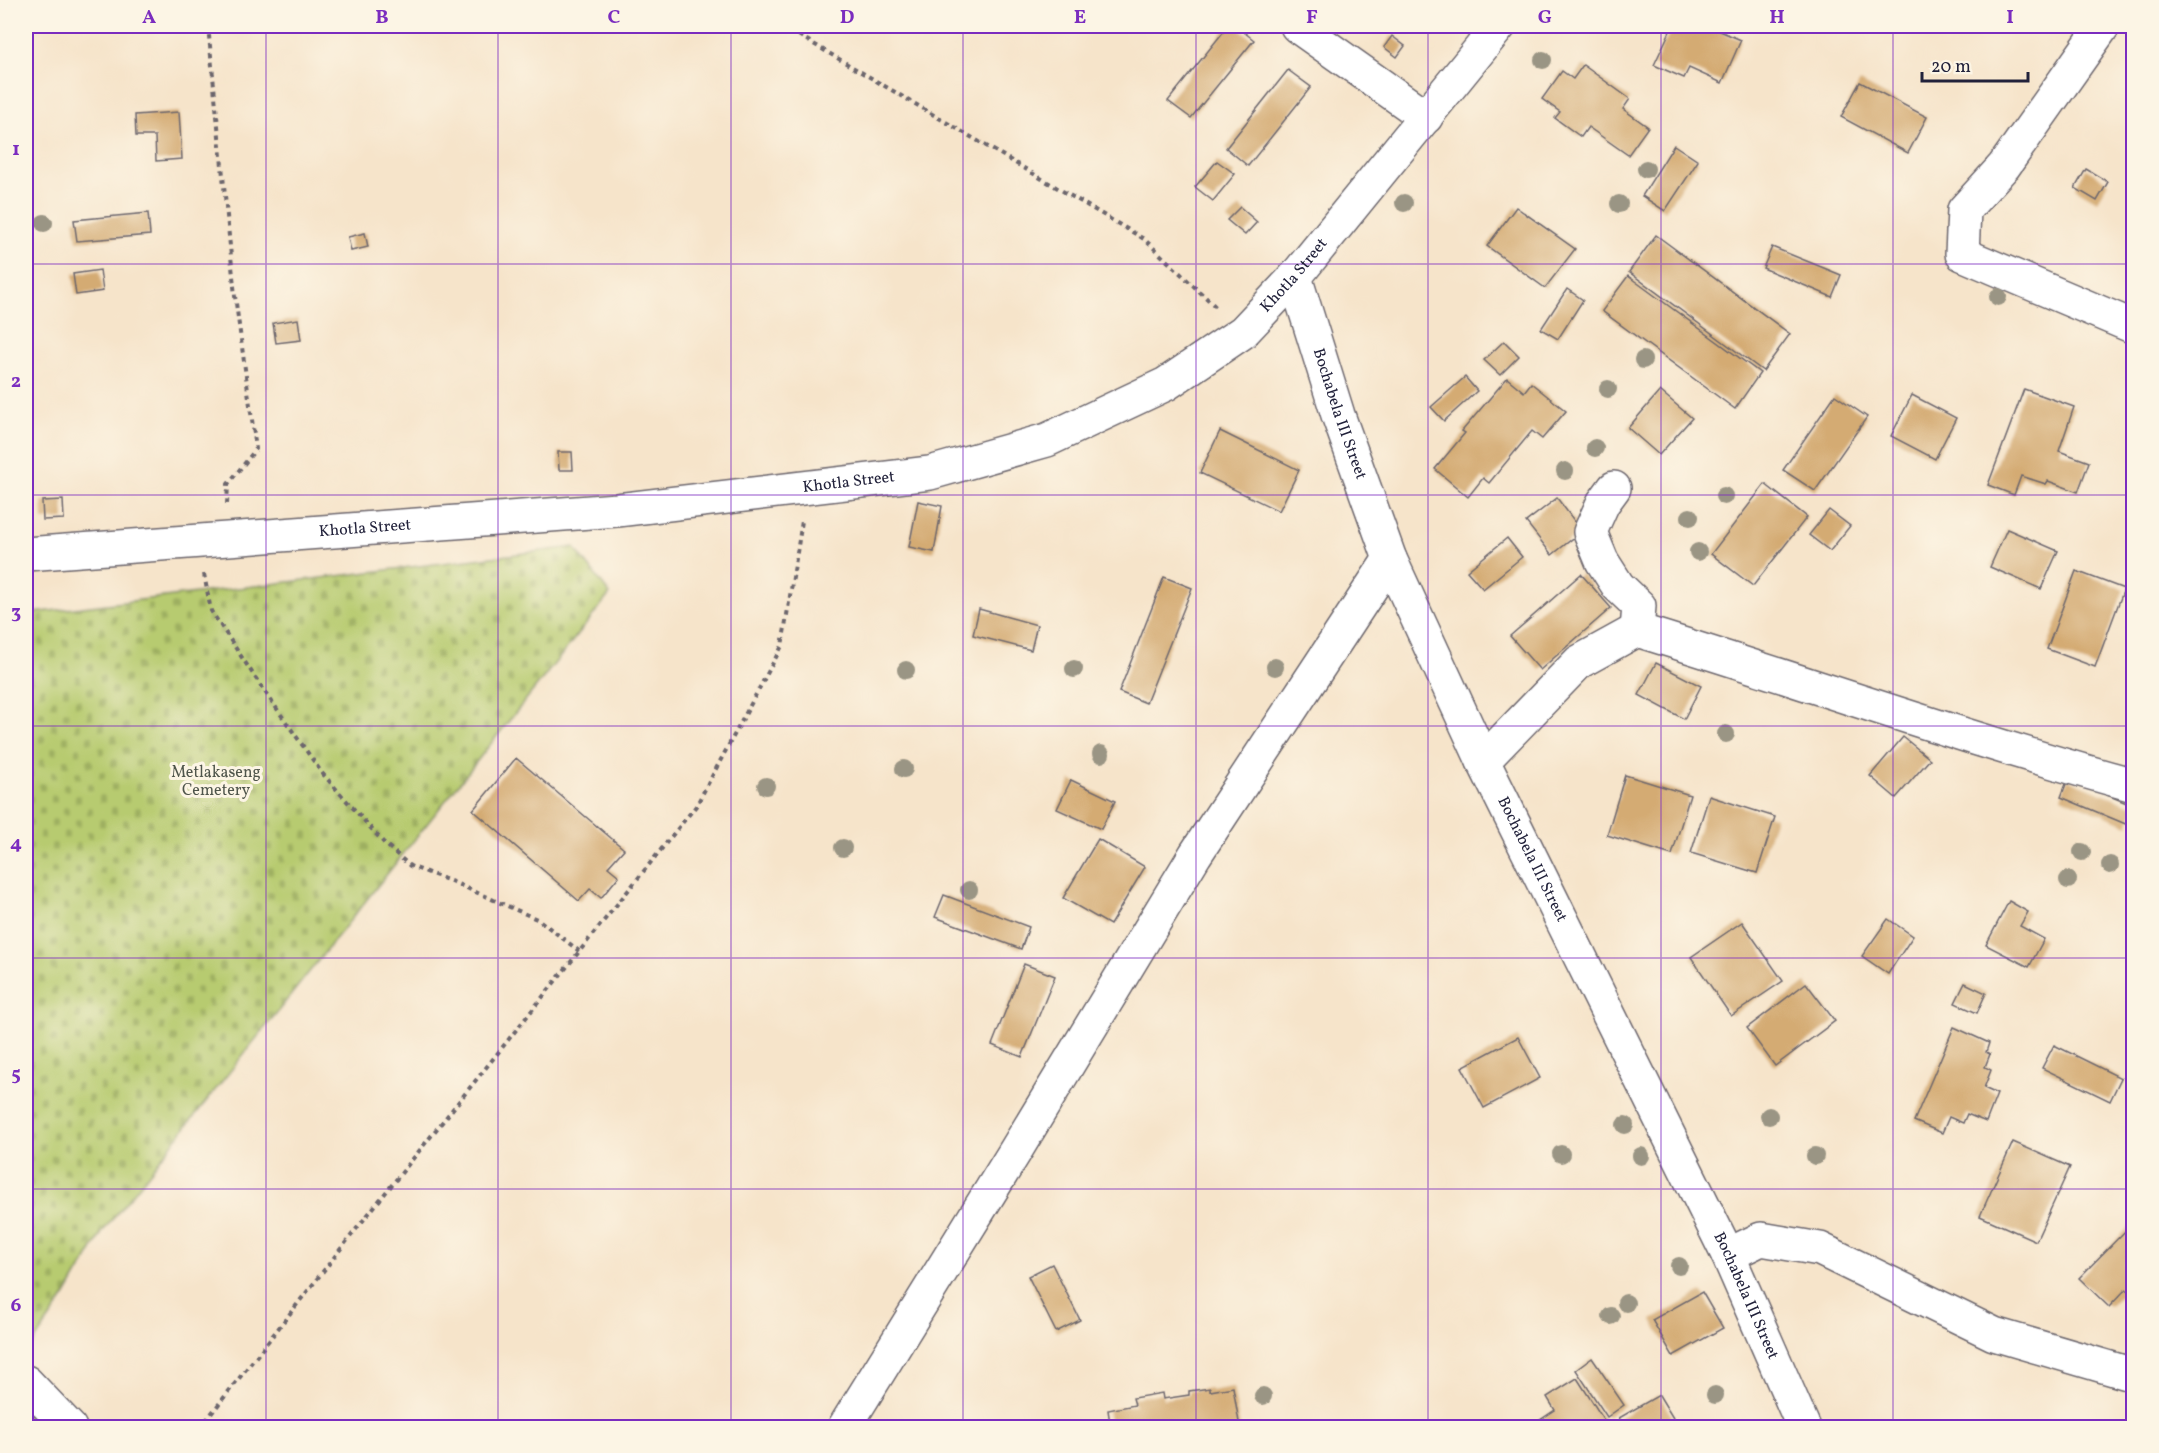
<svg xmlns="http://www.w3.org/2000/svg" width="2159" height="1453" font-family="Vollkorn,serif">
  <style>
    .cemetery { fill: url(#cemetery-stones); stroke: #6c7655; stroke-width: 1.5 }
    .building { fill: #d4ab73 }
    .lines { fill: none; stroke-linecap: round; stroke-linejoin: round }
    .minor-casing { stroke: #6c666d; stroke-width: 36 }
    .path { stroke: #6c666d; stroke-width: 4; stroke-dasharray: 4.5 4.5; stroke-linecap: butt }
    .minor { stroke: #fff; stroke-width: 33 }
    .tree { fill: #9a9584 }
    .grid { fill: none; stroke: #7b2cbf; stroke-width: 1.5; stroke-opacity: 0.55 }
    .labels { text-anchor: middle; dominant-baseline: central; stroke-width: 6; stroke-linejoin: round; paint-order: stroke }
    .street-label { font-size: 16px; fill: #22223b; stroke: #fcf5e5 }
    .park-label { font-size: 16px; fill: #4f554b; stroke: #fcf5e5 }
    .neatline { fill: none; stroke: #7b2cbf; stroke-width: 2 }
    .grid-label { font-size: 20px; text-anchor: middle; font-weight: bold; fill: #7b2cbf }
  </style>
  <defs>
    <pattern id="cemetery-stones" width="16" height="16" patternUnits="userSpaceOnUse" patternTransform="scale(1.5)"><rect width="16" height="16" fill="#b7cb6f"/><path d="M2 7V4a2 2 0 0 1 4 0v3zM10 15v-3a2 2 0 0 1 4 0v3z" fill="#9dae61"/></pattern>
  </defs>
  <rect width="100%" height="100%" fill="#fcf5e5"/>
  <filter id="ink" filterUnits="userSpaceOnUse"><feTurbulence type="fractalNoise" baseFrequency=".0167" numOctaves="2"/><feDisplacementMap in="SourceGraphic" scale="12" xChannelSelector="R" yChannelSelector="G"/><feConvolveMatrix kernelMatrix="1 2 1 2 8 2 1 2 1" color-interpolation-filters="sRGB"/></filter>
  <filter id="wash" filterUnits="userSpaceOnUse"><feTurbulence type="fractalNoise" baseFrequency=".008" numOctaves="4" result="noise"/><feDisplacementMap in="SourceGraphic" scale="24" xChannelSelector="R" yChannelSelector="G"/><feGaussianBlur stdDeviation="1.35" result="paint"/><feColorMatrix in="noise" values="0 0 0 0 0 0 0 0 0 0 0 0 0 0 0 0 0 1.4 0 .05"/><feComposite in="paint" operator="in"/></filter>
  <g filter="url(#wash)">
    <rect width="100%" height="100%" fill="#f6e4ca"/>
    <!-- cemetery -->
    <path class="cemetery" d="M574 547 610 594 103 1231 66 1295 27 1352 26 614Z"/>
    <g id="blocks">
      <!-- building -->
      <g class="building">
        <path d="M1228 26H1236L1254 40 1191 118 1168 101Z"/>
        <path d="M1668 26H1708L1741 40 1722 83 1689 68 1684 78 1654 65 1672 27Z"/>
        <path d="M1392 36 1405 46 1397 57 1384 47Z"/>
        <path d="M1583 65 1630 99 1623 109 1648 127 1628 155 1588 127 1581 137 1555 118 1560 112 1542 99 1562 71 1573 79Z"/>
        <path d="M1288 70 1311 87 1248 166 1226 148Z"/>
        <path d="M1860 82 1927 117 1908 153 1841 117Z"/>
        <path d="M179 112 182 159 156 161 155 136H136L135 115Z"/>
        <path d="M1674 145 1698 161 1665 211 1642 196Z"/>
        <path d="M1217 161 1235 174 1213 201 1195 187Z"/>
        <path d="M2086 169 2108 182 2097 201 2075 188Z"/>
        <path d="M1240 207 1257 222 1245 235 1227 220Z"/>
        <path d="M1516 207 1575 249 1545 288 1487 246Z"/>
        <path d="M148 213 150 235 77 241 74 220Z"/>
        <path d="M365 233 368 247 351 251 348 237Z"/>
        <path d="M1656 235 1790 334 1763 371 1629 272Z"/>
        <path d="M1772 247 1841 275 1832 297 1763 268Z"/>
        <path d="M26 255 31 275 26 277Z"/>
        <path d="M100 270 103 291 76 295 73 274Z"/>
        <path d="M1628 276 1760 373 1735 409 1602 311Z"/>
        <path d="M1567 289 1583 300 1558 339 1541 329Z"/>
        <path d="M298 319 301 340 276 343 273 323Z"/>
        <path d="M1504 341 1519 356 1500 375 1484 360Z"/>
        <path d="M1465 377 1477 391 1444 421 1431 407Z"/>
        <path d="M1507 378 1524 392 1531 383 1566 411 1542 439 1532 431 1489 483 1483 478 1468 497 1435 469 1465 433 1462 431Z"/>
        <path d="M2024 389 2074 407 2059 451 2089 462 2078 492 2048 481 2046 484 2021 476 2014 495 1988 485Z"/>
        <path d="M1660 391 1692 418 1659 455 1628 428Z"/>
        <path d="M1835 395 1867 417 1815 491 1783 470Z"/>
        <path d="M1912 395 1956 418 1935 459 1891 436Z"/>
        <path d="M1220 431 1299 470 1279 511 1200 473Z"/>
        <path d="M558 452H572L573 470H559Z"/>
        <path d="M1765 484 1807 517 1753 586 1711 554Z"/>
        <path d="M1557 498 1582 531 1552 555 1526 522Z"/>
        <path d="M63 500 64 519 43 520 42 501Z"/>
        <path d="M918 501 942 506 934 552 909 547Z"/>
        <path d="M1829 510 1850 526 1830 551 1809 535Z"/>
        <path d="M2007 529 2058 551 2041 589 1990 567Z"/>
        <path d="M1507 538 1522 557 1483 589 1467 571Z"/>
        <path d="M2076 571 2124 589 2095 667 2047 649Z"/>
        <path d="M1581 574 1611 608 1540 670 1510 636Z"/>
        <path d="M1164 577 1192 588 1146 703 1119 692Z"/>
        <path d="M979 609 1037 625 1031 650 973 635Z"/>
        <path d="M1656 663 1701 686 1684 719 1639 695Z"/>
        <path d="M1903 737 1930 759 1896 798 1870 776Z"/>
        <path d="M516 758 624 849 608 867 619 876 601 898 590 889 579 901 473 810Z"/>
        <path d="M1625 775 1690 795 1672 855 1607 835Z"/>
        <path d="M2068 779 2134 806V811L2128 825 2061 797Z"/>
        <path d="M1071 780 1115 801 1101 829 1057 809Z"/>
        <path d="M1709 796 1775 817 1757 873 1691 853Z"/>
        <path d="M1098 839 1145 867 1110 925 1063 898Z"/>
        <path d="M944 895 1029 927 1021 949 935 917Z"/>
        <path d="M2009 901 2028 912 2020 926 2044 939 2029 967 1986 945Z"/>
        <path d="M1888 919 1913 936 1888 974 1862 956Z"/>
        <path d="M1742 922 1783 981 1731 1016 1691 957Z"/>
        <path d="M1024 964 1055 976 1022 1057 992 1045Z"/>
        <path d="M1806 983 1835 1021 1775 1066 1747 1028Z"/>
        <path d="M1965 983 1986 993 1977 1013 1955 1003Z"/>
        <path d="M1954 1027 1989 1043 1986 1052 1990 1054 1985 1067 1991 1070 1984 1088 1997 1094 1986 1122 1967 1114 1963 1123 1949 1117 1942 1133 1914 1121Z"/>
        <path d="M1518 1037 1540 1078 1484 1108 1462 1067Z"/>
        <path d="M2054 1045 2121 1078 2110 1101 2042 1068Z"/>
        <path d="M2013 1142 2070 1167 2036 1241 1980 1216Z"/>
        <path d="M2134 1222V1295L2126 1289 2109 1307 2079 1278Z"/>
        <path d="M1052 1264 1080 1320 1056 1332 1028 1276Z"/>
        <path d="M1702 1292 1723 1328 1673 1356 1652 1320Z"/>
        <path d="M1592 1358 1624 1405 1607 1417 1576 1370Z"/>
        <path d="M1577 1378 1609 1428H1528L1555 1410 1547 1397Z"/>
        <path d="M1233 1387 1240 1428H1093L1110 1423 1108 1410 1135 1405 1133 1398 1162 1393 1163 1399 1189 1395V1391L1210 1388V1391Z"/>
        <path d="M1659 1395 1679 1428H1625L1619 1418Z"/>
      </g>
    </g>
  </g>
  <g filter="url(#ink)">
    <use href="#blocks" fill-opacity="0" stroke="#6c666d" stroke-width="1.5"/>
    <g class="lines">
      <defs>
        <g id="minor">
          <path d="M1297 26 1426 117"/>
          <path d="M2103 26 2004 166 1964 210 1962 254 2134 327"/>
          <path id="s1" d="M1295 277 1338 415 1390 559 1483 761 1728 1255 1804 1428"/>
          <path d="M1614 488 1603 503 1590 532 1602 561 1618 586 1639 606 1637 630"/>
          <path id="s2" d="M26 554 617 510 930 473 1047 440 1166 384 1243 332 1295 277 1499 26"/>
          <path d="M1483 761 1579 662 1637 630C1803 681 1966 739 2134 785"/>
          <path d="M1728 1255 1761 1239 1820 1249 1994 1334 2134 1375"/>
          <path d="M26 1382 70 1428"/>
          <path d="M844 1428 1016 1150 1195 855 1390 559"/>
        </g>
      </defs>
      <!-- minor casing -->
      <use href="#minor" class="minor-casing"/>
      <!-- path -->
      <g class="path">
        <path d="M208 26 235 296 256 449 228 484 227 504"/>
        <path d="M783 26 1144 239 1218 309"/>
        <path d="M204 574 211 611 263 689 322 773 384 843 410 866 453 882 539 920 579 951"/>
        <path d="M200 1428 350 1237 696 806 782 646 802 521"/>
      </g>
      <!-- minor -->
      <use href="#minor" class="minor"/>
    </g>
    <!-- trees -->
    <g class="tree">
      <circle cx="1543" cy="60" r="9"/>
      <circle cx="1646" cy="169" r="9"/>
      <circle cx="1404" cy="203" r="9"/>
      <circle cx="1619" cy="204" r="9"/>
      <circle cx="44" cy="223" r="9"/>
      <circle cx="1998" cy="297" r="9"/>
      <circle cx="1643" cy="360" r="9"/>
      <circle cx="1608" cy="389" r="9"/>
      <circle cx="1595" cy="448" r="9"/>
      <circle cx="1565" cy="471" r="9"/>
      <circle cx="1724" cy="496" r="9"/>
      <circle cx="1690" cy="517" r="9"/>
      <circle cx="1698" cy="552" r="9"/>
      <circle cx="1275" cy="667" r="9"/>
      <circle cx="1074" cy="669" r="9"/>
      <circle cx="906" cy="670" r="9"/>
      <circle cx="1726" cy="734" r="9"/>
      <circle cx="1101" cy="754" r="9"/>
      <circle cx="904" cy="769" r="9"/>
      <circle cx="766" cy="786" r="9"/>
      <circle cx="843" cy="848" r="9"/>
      <circle cx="2082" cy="852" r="9"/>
      <circle cx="2110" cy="865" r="9"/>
      <circle cx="2068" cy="880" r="9"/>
      <circle cx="969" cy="890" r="9"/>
      <circle cx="1769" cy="1116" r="9"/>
      <circle cx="1625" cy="1125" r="9"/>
      <circle cx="1561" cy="1154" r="9"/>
      <circle cx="1641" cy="1156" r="9"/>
      <circle cx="1815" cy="1156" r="9"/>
      <circle cx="1679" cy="1266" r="9"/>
      <circle cx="1626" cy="1303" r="9"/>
      <circle cx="1611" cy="1316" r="9"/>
      <circle cx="1715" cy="1395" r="9"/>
      <circle cx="1263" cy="1396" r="9"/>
    </g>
  </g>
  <!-- grid -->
  <path class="grid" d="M266 26V1428M498 26V1428M731 26V1428M963 26V1428M1196 26V1428M1428 26V1428M1661 26V1428M1893 26V1428M26 264H2134M26 495H2134M26 726H2134M26 958H2134M26 1189H2134"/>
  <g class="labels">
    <!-- street labels -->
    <g class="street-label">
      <text stroke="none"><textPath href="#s2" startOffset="1330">Khotla Street</textPath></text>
      <text stroke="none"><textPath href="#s1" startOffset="144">Bochabela III Street</textPath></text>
      <text stroke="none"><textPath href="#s2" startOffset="826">Khotla Street</textPath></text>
      <text stroke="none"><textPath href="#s2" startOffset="340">Khotla Street</textPath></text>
      <text stroke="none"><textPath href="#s1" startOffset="630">Bochabela III Street</textPath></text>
      <text stroke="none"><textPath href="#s1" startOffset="1116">Bochabela III Street</textPath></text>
    </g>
    <!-- park labels -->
    <g class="park-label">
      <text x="216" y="773">Metlakaseng<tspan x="216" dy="18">Cemetery</tspan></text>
    </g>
  </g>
  <!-- margin -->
  <rect width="2159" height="1453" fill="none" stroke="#fcf5e5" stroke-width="66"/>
  <!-- scale -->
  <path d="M1922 72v9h106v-9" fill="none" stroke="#22223b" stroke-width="3"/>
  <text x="1931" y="72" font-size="18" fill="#22223b" stroke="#fcf5e5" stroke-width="4.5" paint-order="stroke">20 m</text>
  <rect x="33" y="33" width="2093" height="1387" class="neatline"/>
  <g class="grid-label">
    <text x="149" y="23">A</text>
    <text x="382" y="23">B</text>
    <text x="614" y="23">C</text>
    <text x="847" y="23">D</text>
    <text x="1080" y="23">E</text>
    <text x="1312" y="23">F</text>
    <text x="1545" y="23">G</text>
    <text x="1777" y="23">H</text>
    <text x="2010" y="23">I</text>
    <text x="16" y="155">1</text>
    <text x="16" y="387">2</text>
    <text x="16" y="618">3</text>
    <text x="16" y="849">4</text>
    <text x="16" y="1080">5</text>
    <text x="16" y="1311">6</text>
  </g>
</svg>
